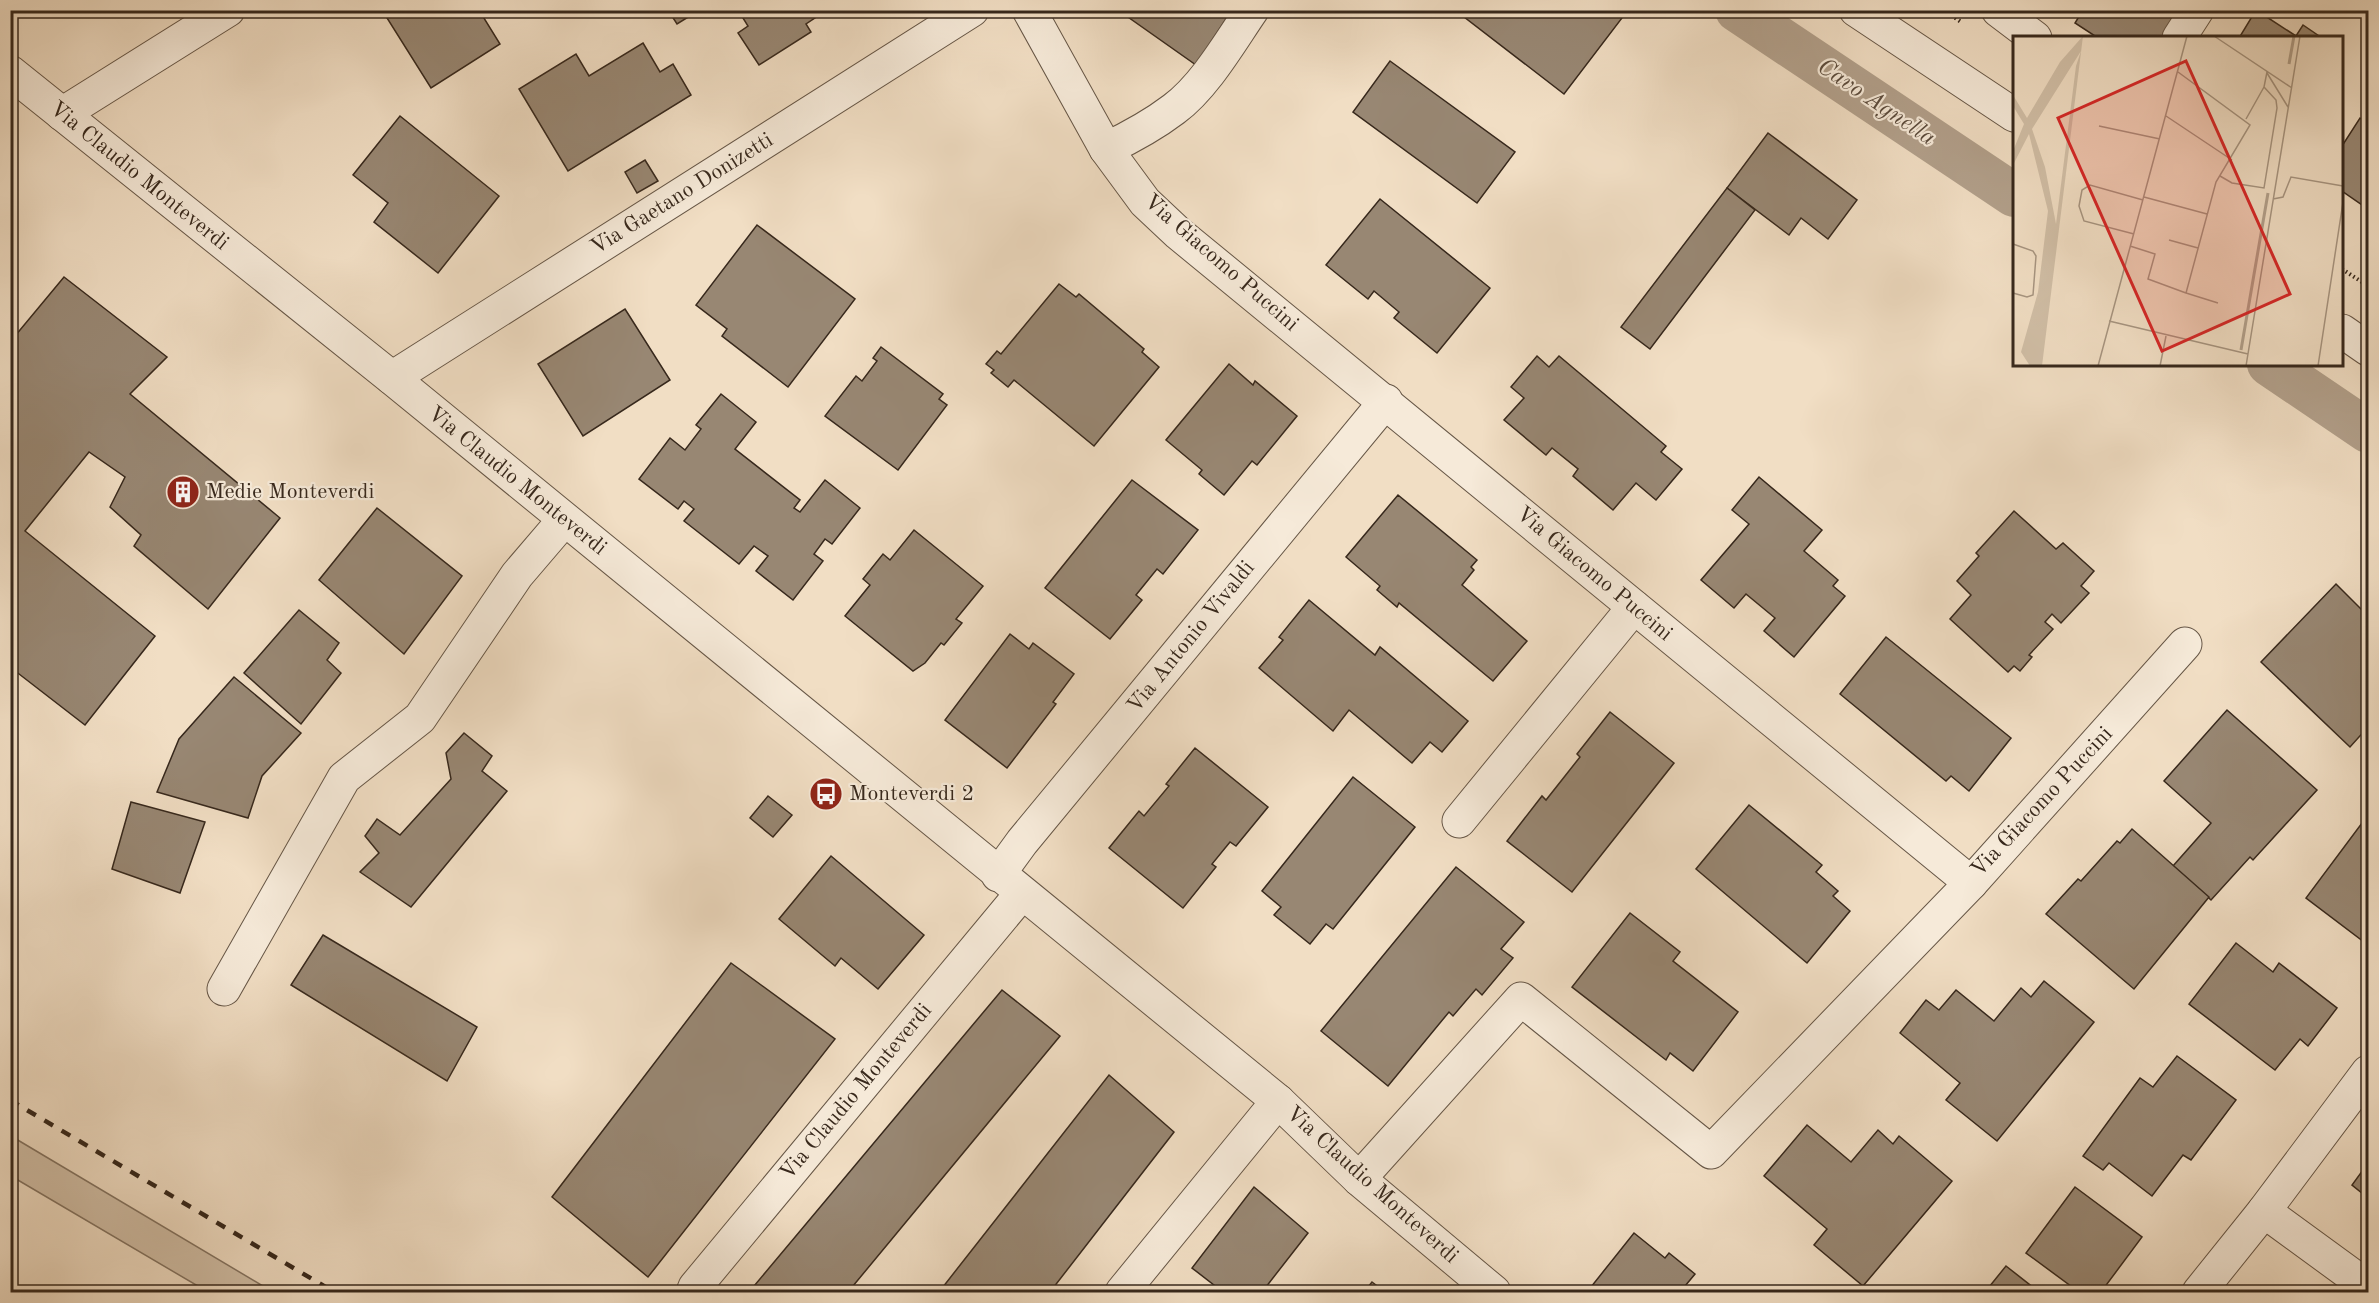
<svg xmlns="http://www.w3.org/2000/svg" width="2379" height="1303" font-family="'Old Standard TT',serif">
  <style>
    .green { fill: #d1bfa7; stroke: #847462; stroke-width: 1.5 }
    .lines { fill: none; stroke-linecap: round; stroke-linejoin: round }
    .canal { stroke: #b2a08b; stroke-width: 44 }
    .building { fill: #988773; stroke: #37281c; stroke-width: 1.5 }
    .minor-casing { stroke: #665646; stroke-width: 35 }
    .path { stroke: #37281c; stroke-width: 4; stroke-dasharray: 1.5 3; stroke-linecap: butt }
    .minor { stroke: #f6ead9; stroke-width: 33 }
    .rail { stroke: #37281c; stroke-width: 4.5; stroke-dasharray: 10 10; stroke-linecap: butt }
    .labels { text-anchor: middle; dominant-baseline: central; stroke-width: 4.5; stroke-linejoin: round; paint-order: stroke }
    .street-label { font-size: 22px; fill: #37281c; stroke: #f6ead9 }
    .poi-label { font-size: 22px; fill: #37281c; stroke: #f6ead9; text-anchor: start }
    .water-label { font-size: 24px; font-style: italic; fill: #5c4c3d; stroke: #f6ead9 }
    .inset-river { fill: none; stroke: #b2a08b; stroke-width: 3 }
    .inset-road { fill: none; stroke: #a79581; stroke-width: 1.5 }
    .view { fill: #d62828; fill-opacity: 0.15; stroke: #d62828; stroke-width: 3 }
    .inset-edge { fill: none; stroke: #37281c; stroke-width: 3 }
  </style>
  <rect width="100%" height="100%" fill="#f1dec4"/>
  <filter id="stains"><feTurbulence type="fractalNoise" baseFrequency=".00333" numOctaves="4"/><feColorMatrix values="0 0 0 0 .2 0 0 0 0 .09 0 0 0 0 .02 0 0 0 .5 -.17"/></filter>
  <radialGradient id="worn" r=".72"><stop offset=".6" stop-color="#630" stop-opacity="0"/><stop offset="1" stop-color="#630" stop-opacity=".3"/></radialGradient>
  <!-- green -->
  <path class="green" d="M11 1136 273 1292H208L11 1176Z"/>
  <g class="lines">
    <!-- canal -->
    <g class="canal">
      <path d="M1737 10 2014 195"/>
      <path d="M2269 364 2368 431"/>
    </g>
  </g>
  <!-- building -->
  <g class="building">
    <path d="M382 10H479L500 44 431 88Z"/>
    <path d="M668 10H698V11L677 24Z"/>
    <path d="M738 10H827L806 24 811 32 759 65 738 33 748 26Z"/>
    <path d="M1118 10H1232L1196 65Z"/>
    <path d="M1455 10H1612L1622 18 1564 94Z"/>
    <path d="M2083 10H2179L2168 38H2098L2075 23Z"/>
    <path d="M2256 10 2296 36 2303 25 2322 38H2239Z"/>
    <path d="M643 43 660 72 673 64 691 95 568 171 519 89 576 54 589 76Z"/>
    <path d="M1390 61 1515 152 1477 203 1353 112Z"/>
    <path d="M400 116 499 196 438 273 374 222 388 203 353 175Z"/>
    <path d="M2360 118 2368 124V209L2342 191V146Z"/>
    <path d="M1768 133 1857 200 1828 239 1801 218 1789 235 1727 188Z"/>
    <path d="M645 160 658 181 637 193 625 172Z"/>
    <path d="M1727 188 1755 210 1650 349 1621 327Z"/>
    <path d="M1380 199 1490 288 1437 353 1394 318 1399 312 1374 291 1368 299 1326 265Z"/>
    <path d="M757 225 855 299 788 387 722 336 727 329 696 305Z"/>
    <path d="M64 277 167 357 130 394 280 518 208 609 134 546 141 535 110 507 125 477 89 452 25 531 155 636 85 725 10 667V342Z"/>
    <path d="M1059 284 1076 297 1079 294 1144 349 1142 352 1159 367 1094 446 1014 380 1008 387 991 373 994 370 986 364 997 351 1001 354Z"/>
    <path d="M625 309 670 380 583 436 538 364Z"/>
    <path d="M881 347 943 394 939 399 947 405 898 470 825 416 856 376 862 381 877 361 873 358Z"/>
    <path d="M1537 356 1549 367 1559 356 1666 446 1661 452 1682 469 1656 500 1636 483 1613 510 1573 476 1578 469 1552 448 1546 455 1504 420 1524 398 1511 387Z"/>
    <path d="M1229 364 1253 385 1255 381 1297 416 1257 465 1252 461 1224 495 1199 474 1202 470 1166 440Z"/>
    <path d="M721 394 756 422 735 449 800 500 794 508 800 512 825 480 860 508 832 544 825 539 814 554 823 561 793 600 756 571 768 556 754 546 739 564 684 521 694 509 684 501 678 509 639 479 670 438 685 450 701 429 696 425Z"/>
    <path d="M1759 477 1822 530 1804 551 1838 580 1833 586 1845 596 1794 657 1764 631 1775 618 1746 594 1734 608 1701 580 1749 524 1732 510Z"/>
    <path d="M1132 480 1198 530 1163 574 1157 569 1136 595 1142 600 1110 639 1045 588Z"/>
    <path d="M1398 495 1477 560 1471 567 1474 570 1462 585 1527 641 1493 681 1399 603 1397 607 1377 590 1380 586 1346 557Z"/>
    <path d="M377 508 462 576 404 654 319 580Z"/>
    <path d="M2014 511 2056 549 2063 543 2094 571 2081 586 2089 593 2061 623 2052 614 2045 622 2053 629 2029 655 2032 657 2020 671 2014 666 2008 672 1950 619 1971 595 1957 581 1979 556 1976 553Z"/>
    <path d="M914 530 983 586 956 619 962 623 944 645 941 643 925 663 913 671 845 616 870 585 863 579 883 554 890 560Z"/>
    <path d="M2336 584 2368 616V727L2350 747 2261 662Z"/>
    <path d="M1309 600 1375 655 1380 647 1468 721 1442 752 1430 742 1412 763 1349 710 1333 731 1259 668 1283 640 1279 637Z"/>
    <path d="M299 610 339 643 327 660 341 673 301 724 244 673Z"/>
    <path d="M1010 634 1029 649 1033 643 1074 674 1053 702 1056 704 1007 768 945 720Z"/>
    <path d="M1886 637 2011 738 1969 791 1951 776 1946 781 1840 694Z"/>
    <path d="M234 677 301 733 262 776 248 818 157 792 179 739Z"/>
    <path d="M2227 710 2317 790 2253 860 2250 857 2211 900 2173 866 2211 823 2164 781Z"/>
    <path d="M1610 712 1674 763 1572 892 1507 841 1542 796 1546 800 1580 757 1577 754Z"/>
    <path d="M464 733 492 756 482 771 507 791 411 907 360 872 379 853 365 836 377 819 400 835 451 779 446 753Z"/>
    <path d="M1195 748 1268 807 1236 846 1230 842 1212 864 1216 867 1183 908 1109 848 1139 811 1144 816 1169 786 1166 784Z"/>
    <path d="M1353 777 1415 827 1333 929 1326 924 1310 944 1274 915 1281 907 1262 891Z"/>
    <path d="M768 796 792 815 773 837 750 818Z"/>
    <path d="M131 802 205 822 180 893 112 869Z"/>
    <path d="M1749 805 1822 865 1816 872 1838 891 1833 896 1850 911 1807 963 1696 869Z"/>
    <path d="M2368 815V945L2306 898Z"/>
    <path d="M2132 829 2209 897 2134 989 2046 914 2078 879 2081 881 2117 841 2120 843Z"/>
    <path d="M831 856 924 935 878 989 841 958 835 966 779 919Z"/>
    <path d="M1456 867 1524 922 1501 949 1513 958 1482 995 1476 989 1453 1016 1449 1012 1388 1086 1321 1031Z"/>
    <path d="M1630 913 1680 952 1673 961 1738 1012 1693 1071 1670 1053 1666 1060 1572 987Z"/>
    <path d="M323 935 477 1027 447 1081 291 985Z"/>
    <path d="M2236 943 2273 972 2279 963 2337 1008 2308 1046 2300 1039 2275 1070 2189 1004Z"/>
    <path d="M731 963 835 1039 648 1277 552 1197Z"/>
    <path d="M2044 981 2094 1022 1997 1141 1946 1100 1960 1083 1900 1033 1926 1000 1939 1010 1956 990 1994 1021 2021 988 2031 997Z"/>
    <path d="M1002 990 1060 1036 848 1292H749Z"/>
    <path d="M2177 1056 2236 1100 2191 1160 2183 1155 2152 1196 2109 1163 2103 1170 2083 1156 2140 1078 2153 1087Z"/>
    <path d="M1109 1075 1174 1132 1050 1292H939Z"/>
    <path d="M1807 1125 1851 1162 1878 1130 1893 1144 1899 1136 1952 1181 1863 1286 1814 1245 1827 1229 1764 1176Z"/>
    <path d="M2368 1163V1198L2352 1185Z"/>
    <path d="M1254 1187 1308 1233 1262 1292H1223L1192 1268Z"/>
    <path d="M2075 1187 2142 1237 2101 1292H2079L2026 1253Z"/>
    <path d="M1634 1233 1665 1258 1669 1253 1695 1274 1680 1292H1587Z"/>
    <path d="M2006 1266 2039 1292H1985Z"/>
    <path d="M1372 1282 1385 1292H1364Z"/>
  </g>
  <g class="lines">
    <defs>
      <g id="minor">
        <path d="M1029 10 1106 149 1145 202 1178 233 1971 883 2185 644"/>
        <path d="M1856 10 2014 115"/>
        <path d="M1998 10 2035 38"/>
        <path d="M2179 38 2197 10"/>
        <path d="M10 72 392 378 1278 1101 1359 1179 1494 1292"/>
        <path d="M62 114 228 10"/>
        <path d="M1106 149C1129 138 1153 125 1174 109 1205 86 1230 42 1252 10"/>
        <path d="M2342 331 2368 349"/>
        <path d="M392 378 972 10"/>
        <path d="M1459 821 1634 607"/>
        <path d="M998 875 1022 842 1386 401"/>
        <path d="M224 989 344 778 420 718 517 575 564 520"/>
        <path d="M1359 1179 1521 999 1711 1152 1971 883"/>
        <path d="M2264 1211 2368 1287"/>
        <path d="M693 1292 695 1287 1022 893"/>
        <path d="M1122 1292 1278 1101"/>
        <path d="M2199 1292 2264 1211 2368 1072"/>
      </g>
    </defs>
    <!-- minor casing -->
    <use href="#minor" class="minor-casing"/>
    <!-- path -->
    <g class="path">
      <path d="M1944 10 1961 22"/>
      <path d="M2342 269 2368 286"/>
    </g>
    <!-- minor -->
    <use href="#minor" class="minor"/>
    <!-- rail -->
    <path class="rail" d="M10 1100 334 1292"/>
  </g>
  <!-- icons -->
  <defs>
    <symbol id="building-disc" viewBox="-11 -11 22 22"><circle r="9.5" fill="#8f2418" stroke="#f6ead9"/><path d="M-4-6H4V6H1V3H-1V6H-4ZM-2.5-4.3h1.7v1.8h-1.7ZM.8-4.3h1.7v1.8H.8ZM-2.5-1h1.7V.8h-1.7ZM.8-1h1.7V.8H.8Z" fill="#fff"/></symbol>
    <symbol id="bus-disc" viewBox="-11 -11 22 22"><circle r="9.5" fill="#8f2418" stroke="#f6ead9"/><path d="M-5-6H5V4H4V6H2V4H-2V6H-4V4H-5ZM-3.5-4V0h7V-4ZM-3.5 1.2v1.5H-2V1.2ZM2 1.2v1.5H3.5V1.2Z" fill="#fff"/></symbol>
  </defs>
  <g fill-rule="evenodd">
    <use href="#building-disc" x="164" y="473" width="38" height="38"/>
    <use href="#bus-disc" x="807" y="775" width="38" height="38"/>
  </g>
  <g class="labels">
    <!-- street labels -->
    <g class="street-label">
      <text transform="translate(139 176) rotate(39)">Via Claudio Monteverdi</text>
      <text transform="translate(682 194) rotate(-32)">Via Gaetano Donizetti</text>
      <text transform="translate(1221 263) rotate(41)">Via Giacomo Puccini</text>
      <text transform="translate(517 481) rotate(39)">Via Claudio Monteverdi</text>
      <text transform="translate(1594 574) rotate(40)">Via Giacomo Puccini</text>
      <text transform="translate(1191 637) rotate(-51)">Via Antonio Vivaldi</text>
      <text transform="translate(2042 802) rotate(-47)">Via Giacomo Puccini</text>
      <text transform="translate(856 1092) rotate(-50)">Via Claudio Monteverdi</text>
      <text transform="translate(1372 1185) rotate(42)">Via Claudio Monteverdi</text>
    </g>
    <!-- poi labels -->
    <g class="poi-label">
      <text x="206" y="492">Medie Monteverdi</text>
      <text x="849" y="794">Monteverdi 2</text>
    </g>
    <!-- water labels -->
    <g class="water-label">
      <text transform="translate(1876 103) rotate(34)">Cavo Agnella</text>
    </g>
  </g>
  <!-- overview -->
  <g transform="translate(2013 36)">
    <rect width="330" height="330" fill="#f1dec4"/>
    <path d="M70 0 29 330H17L8 316 25 256 35 175 16 98 0 129V115L11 88 0 70V59L14 82 47 26ZM68 15 63 30 43 188 32 131 19 93Z" fill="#d1bfa7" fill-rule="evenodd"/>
    <path class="inset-river" d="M276 28 281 0M228 314 255 157"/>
    <path class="inset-road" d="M201 0 279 52M165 36 237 89 203 146 173 257 205 267M254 37 275 71M153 80 219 124M233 83 251 51M86 90 147 103M207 140 219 147 251 152 264 72 263 64 251 51 254 36M131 161 194 178M260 163 270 161 278 141 330 150M121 198 71 185 66 170 69 154 77 149 130 164M156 204 185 212M0 208 20 215 23 220 20 259 14 261 0 257M117 210 142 218 135 243 173 257M96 285 235 318M85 330 174 0M147 330 153 300M233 330 287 0M305 330 330 166"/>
    <path class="view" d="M173 25 277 258 149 315 45 82Z"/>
    <rect width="330" height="330" class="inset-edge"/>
  </g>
  <!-- margin -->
  <rect width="2379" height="1303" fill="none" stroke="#f1dec4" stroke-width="36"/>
  <rect x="12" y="12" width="2355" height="1279" fill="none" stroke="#37281c" stroke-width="3"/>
  <rect x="18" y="18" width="2343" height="1267" fill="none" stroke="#37281c" stroke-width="1.5"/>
  <rect width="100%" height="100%" filter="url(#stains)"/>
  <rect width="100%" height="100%" fill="url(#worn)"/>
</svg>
